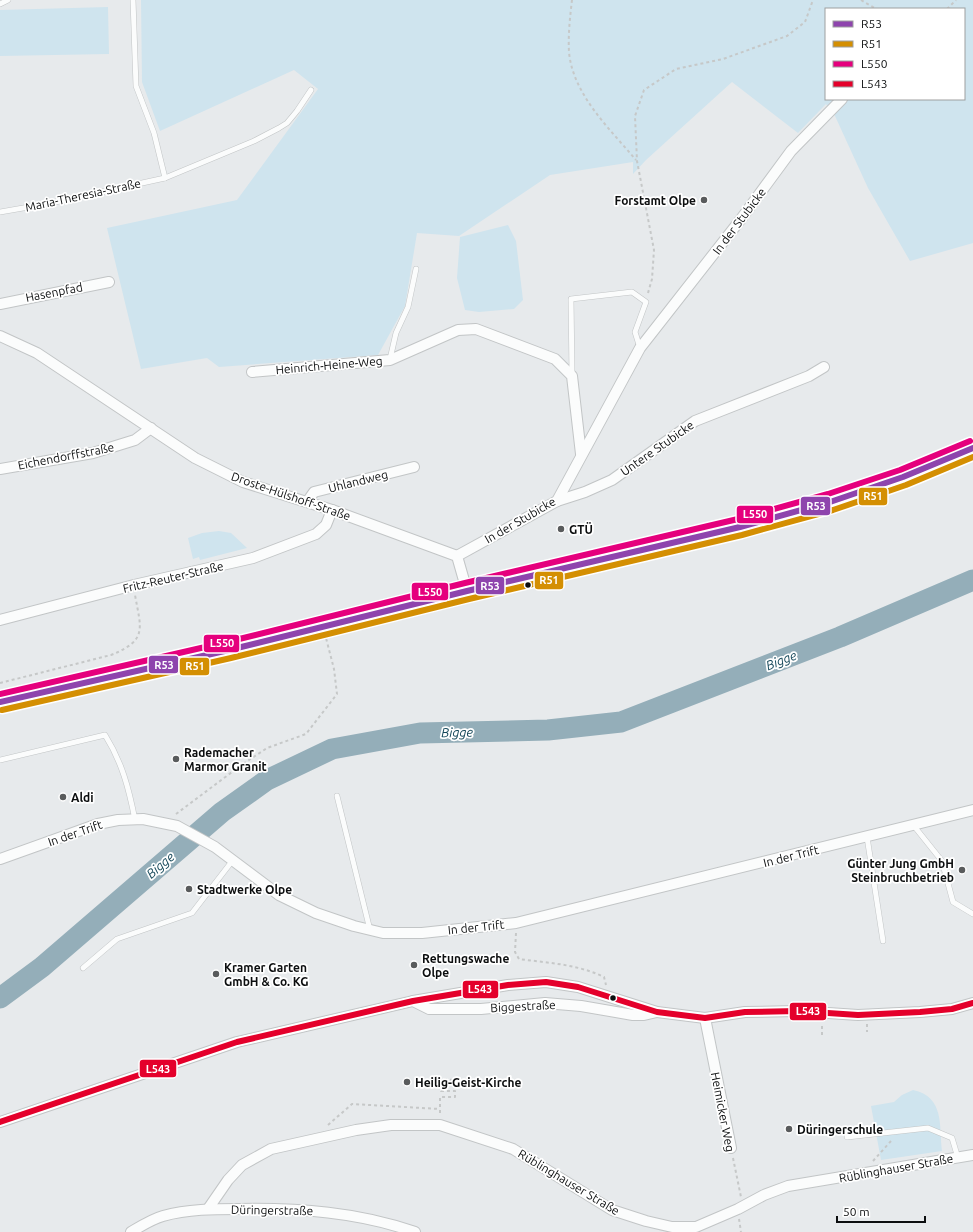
<svg xmlns="http://www.w3.org/2000/svg" width="973" height="1232" font-family="Ubuntu,sans-serif">
  <style>
    .green { fill: #cfe4ee; fill-rule: evenodd }
    .lines { fill: none; stroke-linecap: round; stroke-linejoin: round }
    .river { stroke: #94aeb9; stroke-width: 21 }
    .lane-casing { stroke: #c2c5c6; stroke-width: 6 }
    .street-casing { stroke: #c2c5c6; stroke-width: 12 }
    .secondary-casing { stroke: #c2c5c6; stroke-width: 16 }
    .path { stroke: #c6c8c8; stroke-width: 2; stroke-dasharray: 3 3; stroke-linecap: butt }
    .lane { stroke: #fbfcfc; stroke-width: 5 }
    .street { stroke: #fbfcfc; stroke-width: 10 }
    .secondary { stroke: #fbfcfc; stroke-width: 14 }
    .bus-1-casing { stroke: #fff; stroke-width: 9 }
    .bus-2-casing { stroke: #fff; stroke-width: 9 }
    .bus-3-casing { stroke: #fff; stroke-width: 9 }
    .bus-4-casing { stroke: #fff; stroke-width: 9 }
    .bus-1 { stroke: #8e44ad; stroke-width: 6 }
    .bus-2 { stroke: #d48f02; stroke-width: 6 }
    .bus-3 { stroke: #e5007d; stroke-width: 6 }
    .bus-4 { stroke: #e4002b; stroke-width: 6 }
    .poi-dot { fill: #595b5c; stroke: #fff; stroke-width: 1.5 }
    .bus-dot { fill: #0c0e0f; stroke: #fff; stroke-width: 1.5 }
    .labels { text-anchor: middle; dominant-baseline: central; stroke-width: 3.5; stroke-linejoin: round; paint-order: stroke }
    .street-label { font-size: 12px; fill: #0c0e0f; stroke: #fff }
    .poi-label { font-size: 12px; font-weight: bold; fill: #0c0e0f; stroke: #fff; text-anchor: start }
    .water-label { font-size: 13px; font-style: italic; fill: #144759; stroke: #fff }
    .line-badge { stroke: #fff; stroke-width: 1.5 }
    .badge-label { font-size: 11px; text-anchor: middle; font-weight: bold; fill: #fff }
  </style>
  <rect width="100%" height="100%" fill="#e7eaec"/>
  <!-- green -->
  <g class="green">
    <path d="M141 0H973V243L910 261 868 188 835 116 826 104 798 133 732 82 646 160 633 174V162L550 175 459 236 417 233 405 306 378 355 219 367 207 358 141 369 107 228 237 200 318 89 294 70 160 131 142 82ZM826 9H964V99H826Z"/>
    <path d="M108 7 109 54 0 56V10Z"/>
    <path d="M508 225 516 241 523 300 514 309 479 312 465 310 457 278 460 237Z"/>
    <path d="M219 531 231 533 247 548 200 560 199 557 193 559 188 538 202 533Z"/>
    <path d="M913 1090C945 1097 939 1126 942 1151L881 1160 871 1106 894 1102 902 1095Z"/>
  </g>
  <g class="lines">
    <!-- river -->
    <path class="river" d="M0 998 42 967 222 812 267 780 332 749 420 733 548 730 621 722 840 637 973 580"/>
    <defs>
      <g id="lane">
        <path d="M133 0 136 86 154 133 165 178 254 141 279 128 287 123 297 111 311 90"/>
        <path d="M0 4 8 0"/>
        <path d="M0 212 46 204 165 178"/>
        <path d="M390 359 396 333 408 307 416 269"/>
        <path d="M572 374 571 299 632 292 646 302 635 332 640 348"/>
        <path d="M0 760 105 735C122 762 129 789 135 820"/>
        <path d="M337 796 370 930"/>
        <path d="M914 826 942 861 953 902 973 914"/>
        <path d="M867 837 883 941"/>
        <path d="M83 968 117 939 192 913 233 860"/>
        <path d="M847 1137 928 1128 952 1138 958 1158"/>
      </g>
      <g id="street">
        <path d="M0 304 109 282"/>
        <path d="M0 336 37 353 195 458 243 482 332 510 457 556 467 591"/>
        <path d="M252 372 390 360 458 330 476 329 555 359 572 376 581 454"/>
        <path d="M0 469 93 453 135 440 151 428"/>
        <path d="M557 501 585 492 612 480 695 421 809 376 824 367"/>
        <path d="M307 502 314 492 414 467"/>
        <path d="M457 556 557 501 640 348 741 219 791 151 842 99"/>
        <path d="M0 620 134 585 253 558 316 534 326 525 332 510"/>
        <path d="M0 859 98 824 118 820 143 819 177 826 215 847 279 895 316 913 354 926 383 933H422L516 923 973 810"/>
        <path d="M413 1001 429 1009H481L545 1003 581 1006 633 1015H644L657 1012"/>
        <path d="M705 1018 731 1148"/>
        <path d="M0 1122 237 1042 413 1001 508 985 546 982 578 987 657 1012 705 1018 745 1012 798 1011 858 1015 920 1012 952 1009 973 1003"/>
        <path d="M208 1209 228 1180 242 1165 271 1149 356 1130 391 1125H440L513 1149 612 1210 646 1221 672 1227H696L738 1209 764 1195 788 1186 973 1155"/>
        <path d="M131 1232C141 1226 152 1219 163 1216 188 1209 214 1209 239 1209 299 1208 358 1212 415 1232"/>
      </g>
      <path id="secondary" d="M0 702 229 650 467 591 740 527 830 502 903 477 973 448"/>
    </defs>
    <!-- lane casing -->
    <use href="#lane" class="lane-casing"/>
    <!-- street casing -->
    <use href="#street" class="street-casing"/>
    <!-- secondary casing -->
    <use href="#secondary" class="secondary-casing"/>
    <!-- path -->
    <g class="path">
      <path d="M572 0C570 17 568 35 569 52 573 95 610 129 636 160"/>
      <path d="M861 0 876 9"/>
      <path d="M947 9 956 0"/>
      <path d="M648 293 652 279 654 250 637 161 635 116 644 90 676 69 723 59 787 36 805 22 813 0"/>
      <path d="M0 683 111 655C148 640 141 629 135 595"/>
      <path d="M176 814 240 766 267 748 306 734 337 694 334 669 326 638"/>
      <path d="M516 933 515 952 519 959C548 963 577 964 604 977L606 985"/>
      <path d="M867 1024V1032"/>
      <path d="M822 1035V1024"/>
      <path d="M438 1079 455 1080V1084H441V1091H455V1097H440V1116"/>
      <path d="M328 1125 352 1104 440 1109"/>
      <path d="M733 1158 741 1197"/>
      <path d="M873 1161 891 1141"/>
      <path d="M739 1219 741 1232"/>
    </g>
    <!-- lane -->
    <use href="#lane" class="lane"/>
    <!-- street -->
    <use href="#street" class="street"/>
    <!-- secondary -->
    <use href="#secondary" class="secondary"/>
    <defs>
      <path id="bus-1" d="M0 702 229 650 467 591 740 527 830 502 903 477 973 448"/>
      <path id="bus-2" d="M2 710 231 658 469 599 742 535 833 510 906 485 973 457"/>
      <path id="bus-3" d="M0 694 227 642 465 583 738 519 828 494 900 470 970 441"/>
      <path id="bus-4" d="M0 1122 237 1042 413 1001 508 985 546 982 578 987 657 1012 705 1018 745 1012 798 1011 858 1015 920 1012 952 1009 973 1003"/>
    </defs>
    <!-- bus-1 casing -->
    <use href="#bus-1" class="bus-1-casing"/>
    <!-- bus-2 casing -->
    <use href="#bus-2" class="bus-2-casing"/>
    <!-- bus-3 casing -->
    <use href="#bus-3" class="bus-3-casing"/>
    <!-- bus-4 casing -->
    <use href="#bus-4" class="bus-4-casing"/>
    <!-- bus-1 -->
    <use href="#bus-1" class="bus-1"/>
    <!-- bus-2 -->
    <use href="#bus-2" class="bus-2"/>
    <!-- bus-3 -->
    <use href="#bus-3" class="bus-3"/>
    <!-- bus-4 -->
    <use href="#bus-4" class="bus-4"/>
  </g>
  <!-- markers -->
  <g class="poi-dot">
    <circle cx="704" cy="200" r="4"/>
    <circle cx="561" cy="529" r="4"/>
    <circle cx="176" cy="759" r="4"/>
    <circle cx="63" cy="797" r="4"/>
    <circle cx="962" cy="870" r="4"/>
    <circle cx="189" cy="889" r="4"/>
    <circle cx="414" cy="965" r="4"/>
    <circle cx="216" cy="974" r="4"/>
    <circle cx="407" cy="1082" r="4"/>
    <circle cx="789" cy="1129" r="4"/>
  </g>
  <g class="bus-dot">
    <circle cx="528" cy="585" r="3.5"/>
    <circle cx="613" cy="998" r="3.5"/>
  </g>
  <g class="labels">
    <!-- street labels -->
    <g class="street-label">
      <text transform="translate(83 195) rotate(-12)">Maria-Theresia-Straße</text>
      <text transform="translate(739 221) rotate(-53)">In der Stubicke</text>
      <text transform="translate(54 292) rotate(-11)">Hasenpfad</text>
      <text transform="translate(329 365) rotate(-5)">Heinrich-Heine-Weg</text>
      <text transform="translate(657 448) rotate(-35)">Untere Stubicke</text>
      <text transform="translate(66 456) rotate(-11)">Eichendorffstraße</text>
      <text transform="translate(358 481) rotate(-14)">Uhlandweg</text>
      <text transform="translate(291 496) rotate(19)">Droste-Hülshoff-Straße</text>
      <text transform="translate(520 520) rotate(-30)">In der Stubicke</text>
      <text transform="translate(173 577) rotate(-13)">Fritz-Reuter-Straße</text>
      <text transform="translate(75 833) rotate(-19)">In der Trift</text>
      <text transform="translate(791 856) rotate(-14)">In der Trift</text>
      <text transform="translate(476 927) rotate(-6)">In der Trift</text>
      <text transform="translate(523 1006) rotate(-3)">Biggestraße</text>
      <text transform="translate(723 1112) rotate(79)">Heimicker Weg</text>
      <text transform="translate(896 1168) rotate(-10)">Rüblinghauser Straße</text>
      <text transform="translate(569 1182) rotate(31)">Rüblinghauser Straße</text>
      <text transform="translate(272 1210) rotate(1)">Düringerstraße</text>
    </g>
    <!-- poi labels -->
    <g class="poi-label">
      <text x="696" y="200" text-anchor="end">Forstamt Olpe</text>
      <text x="569" y="529">GTÜ</text>
      <text x="184" y="752">Rademacher<tspan x="184" dy="14">Marmor Granit</tspan></text>
      <text x="71" y="797">Aldi</text>
      <text x="954" y="863" text-anchor="end">Günter Jung GmbH<tspan x="954" dy="14">Steinbruchbetrieb</tspan></text>
      <text x="197" y="889">Stadtwerke Olpe</text>
      <text x="422" y="958">Rettungswache<tspan x="422" dy="14">Olpe</tspan></text>
      <text x="224" y="967">Kramer Garten<tspan x="224" dy="14">GmbH &amp; Co. KG</tspan></text>
      <text x="415" y="1082">Heilig-Geist-Kirche</text>
      <text x="797" y="1129">Düringerschule</text>
    </g>
    <!-- water labels -->
    <g class="water-label">
      <text transform="translate(781 660) rotate(-21)">Bigge</text>
      <text transform="translate(457 732) rotate(-1)">Bigge</text>
      <text transform="translate(160 865) rotate(-41)">Bigge</text>
    </g>
  </g>
  <g class="line-badge">
    <rect x="858" y="487" width="30" height="19" rx="4" fill="#d48f02"/>
    <rect x="800" y="496" width="31" height="20" rx="4" fill="#8e44ad"/>
    <rect x="736" y="505" width="38" height="19" rx="4" fill="#e5007d"/>
    <rect x="534" y="571" width="30" height="19" rx="4" fill="#d48f02"/>
    <rect x="475" y="576" width="30" height="19" rx="4" fill="#8e44ad"/>
    <rect x="411" y="582" width="38" height="19" rx="4" fill="#e5007d"/>
    <rect x="203" y="634" width="37" height="19" rx="4" fill="#e5007d"/>
    <rect x="148" y="655" width="31" height="19" rx="4" fill="#8e44ad"/>
    <rect x="179" y="657" width="31" height="19" rx="4" fill="#d48f02"/>
    <rect x="462" y="980" width="37" height="19" rx="4" fill="#e4002b"/>
    <rect x="789" y="1002" width="38" height="19" rx="4" fill="#e4002b"/>
    <rect x="139" y="1059" width="38" height="19" rx="4" fill="#e4002b"/>
  </g>
  <g class="badge-label">
    <text x="873" y="500">R51</text>
    <text x="816" y="510">R53</text>
    <text x="755" y="518">L550</text>
    <text x="549" y="584">R51</text>
    <text x="490" y="590">R53</text>
    <text x="430" y="596">L550</text>
    <text x="222" y="647">L550</text>
    <text x="164" y="669">R53</text>
    <text x="195" y="670">R51</text>
    <text x="480" y="993">L543</text>
    <text x="808" y="1015">L543</text>
    <text x="158" y="1073">L543</text>
  </g>
  <!-- legend -->
  <rect x="825" y="8" width="140" height="92" fill="#ffffff" stroke="#9e9f9f"/>
  <rect x="833" y="21" width="20" height="6" fill="#8e44ad" stroke="#9e9f9f"/>
  <text x="861" y="28" font-size="12" fill="#0c0e0f">R53</text>
  <rect x="833" y="41" width="20" height="6" fill="#d48f02" stroke="#9e9f9f"/>
  <text x="861" y="48" font-size="12" fill="#0c0e0f">R51</text>
  <rect x="833" y="61" width="20" height="6" fill="#e5007d" stroke="#9e9f9f"/>
  <text x="861" y="68" font-size="12" fill="#0c0e0f">L550</text>
  <rect x="833" y="81" width="20" height="6" fill="#e4002b" stroke="#9e9f9f"/>
  <text x="861" y="88" font-size="12" fill="#0c0e0f">L543</text>
  <!-- scale -->
  <path d="M837 1216v6h88v-6" fill="none" stroke="#0c0e0f" stroke-width="2"/>
  <text x="843" y="1216" font-size="12" fill="#0c0e0f" stroke="#ffffff" stroke-width="3" paint-order="stroke">50 m</text>
</svg>
